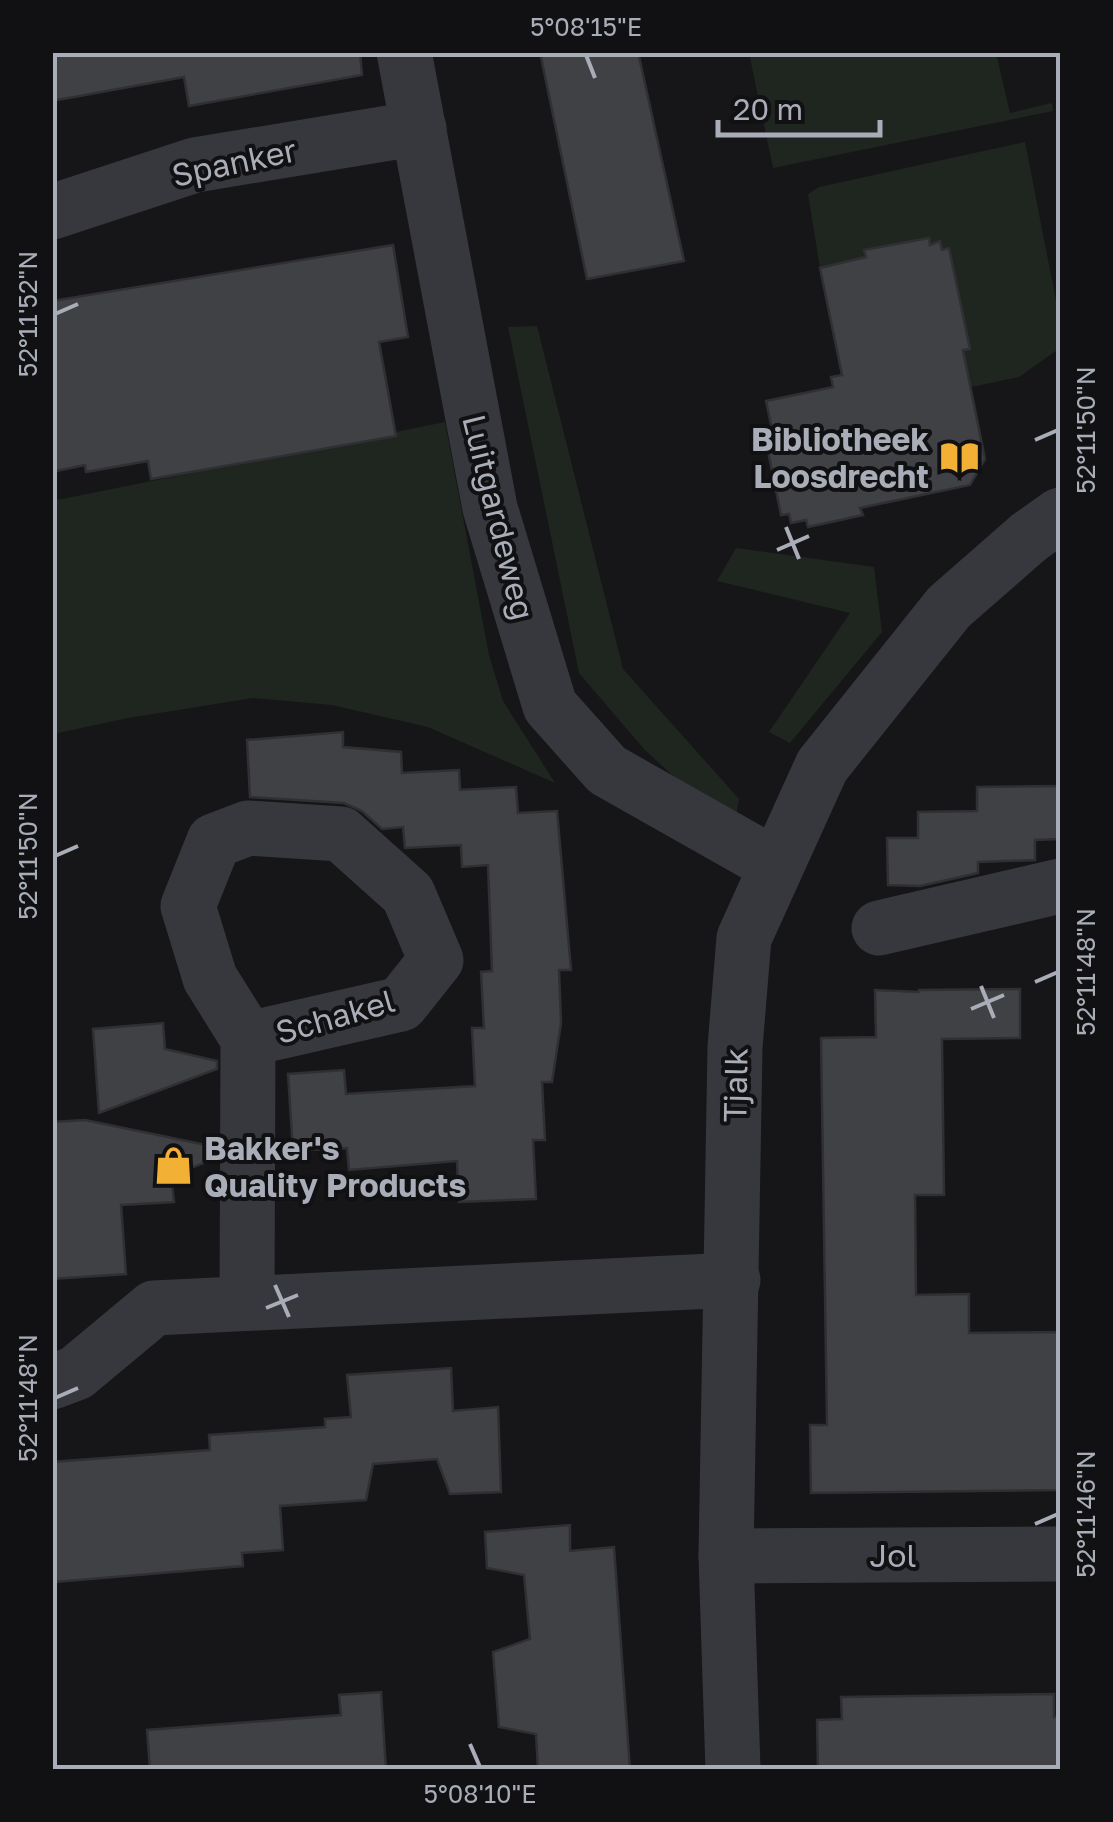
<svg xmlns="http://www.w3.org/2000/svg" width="1113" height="1822" font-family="'Golos Text',sans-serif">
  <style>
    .green { fill: #1e261f }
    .building { fill: #404145; stroke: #303034; stroke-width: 2.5 }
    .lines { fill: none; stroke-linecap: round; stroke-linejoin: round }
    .minor { stroke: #37383d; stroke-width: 55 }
    .ticks { fill: none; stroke: #a8adb8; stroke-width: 4 }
    .labels { text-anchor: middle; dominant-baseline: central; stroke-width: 8; stroke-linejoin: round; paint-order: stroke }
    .street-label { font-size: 32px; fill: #a8adb8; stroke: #111113 }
    .poi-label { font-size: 32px; font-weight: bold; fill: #a8adb8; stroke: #111113; text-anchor: end }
    .neatline { fill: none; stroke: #a8adb8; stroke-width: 4 }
    .ticks-label { font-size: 25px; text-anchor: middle; fill: #a8adb8 }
  </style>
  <rect width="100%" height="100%" fill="#161618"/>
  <!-- green -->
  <g class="green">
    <path d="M749 53H996L1010 113 1052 103 1053 111 773 168Z"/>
    <path d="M1025 142 1060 321V348L1019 377 971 387 963 350 970 348 966 327H959L956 313 963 311 958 288 951 289 946 265 953 263 950 248 942 250 940 242 930 245 928 238 865 251 866 257 820 268 808 194 819 187Z"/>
    <path d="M537 326 623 669 739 799 733 832 644 749 579 673 508 327Z"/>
    <path d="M445 422 489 655 503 701 555 783 428 727 332 705 253 698 128 718 53 734 52 501Z"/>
    <path d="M736 548 874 567 882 632 790 743 769 732 850 613 717 581Z"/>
  </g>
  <!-- building -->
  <g class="building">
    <path d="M52 52H360L362 75 189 106 184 77 52 101Z"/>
    <path d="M540 52H638L684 261 587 279Z"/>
    <path d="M929 238 930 245 940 241 942 250 949 248 970 349 963 350 985 459 970 485 860 508 863 515 808 527 806 520 791 523 789 514 781 515 768 451 776 449 766 401 833 387 831 377 842 375 820 268 866 257 864 250Z"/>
    <path d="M393 245 408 337 379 342 396 436 151 479 148 461 86 472 85 465 52 472V301Z"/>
    <path d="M343 732V747L401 752 402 773 459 770 460 790 516 787 518 813 557 811 571 970H559L561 1023 552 1082H542L545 1140H533L536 1199 459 1202 457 1161 349 1170 347 1148 293 1151 288 1074 344 1070 346 1094 475 1086 472 1028H484L481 972 492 971 488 865 462 867 461 845 405 848 403 827 382 829 362 811 344 803 250 797 247 740Z"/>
    <path d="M1060 786V839L1035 840V860L978 862V873L920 886 888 885 887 838H918V812L977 811V787Z"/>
    <path d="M1020 989V1038L942 1039 944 1195H915L916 1295 969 1294V1333L1060 1332V1490L811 1493 810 1425H827L821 1038 876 1037 875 990 919 992V990Z"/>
    <path d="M163 1023 165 1049 217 1061V1069L99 1113 93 1029Z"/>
    <path d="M85 1120 216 1147V1158L171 1176 174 1202 121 1205 126 1274 52 1279V1122Z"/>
    <path d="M451 1368 453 1411 498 1407 501 1492 450 1494 437 1459 373 1464 366 1500 280 1506 283 1550 242 1553 243 1566 56 1582 52 1462 210 1450 209 1435 325 1427V1419L351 1417 347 1375Z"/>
    <path d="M570 1525V1551L614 1547 630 1770H538L536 1734 499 1727 493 1652 530 1639 524 1575 487 1568 485 1532Z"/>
    <path d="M381 1692 386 1770H150L147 1730 341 1715 339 1695Z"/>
    <path d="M1054 1694V1717H1060V1770H818L817 1720 842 1719 841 1697Z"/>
  </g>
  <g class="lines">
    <!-- minor -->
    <g class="minor">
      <path d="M404 52 490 508 550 706 607 770 775 865"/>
      <path d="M52 212 195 165 419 128"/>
      <path d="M879 928 1060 886"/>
      <path d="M247 1303 248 1039 210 978 188 906 214 841 248 828 341 834 408 894 436 960 401 1004 248 1039"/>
      <path d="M52 1382 76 1373 154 1308 733 1280"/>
      <path d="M726 1556 1060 1554"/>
      <path d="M733 1770 726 1556 735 1047 744 938 822 766 949 607 1029 537 1060 515"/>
    </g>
  </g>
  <!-- ticks -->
  <path class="ticks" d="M586 55 595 78M55 314 78 304M1035 440 1058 430M786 527 799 559M777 550 809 536M55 856 78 846M1035 982 1058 972M981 986 994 1018M971 1009 1004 995M275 1285 289 1317M266 1308 298 1295M55 1398 78 1388M1035 1524 1058 1514M470 1744 480 1767"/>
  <!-- icons -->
  <defs>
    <symbol id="library-bare" viewBox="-9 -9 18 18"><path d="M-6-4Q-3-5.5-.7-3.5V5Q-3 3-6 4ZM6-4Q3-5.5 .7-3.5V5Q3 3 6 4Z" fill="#f2b134" stroke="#111113" stroke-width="2.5" paint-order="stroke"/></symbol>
    <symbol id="shop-bare" viewBox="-9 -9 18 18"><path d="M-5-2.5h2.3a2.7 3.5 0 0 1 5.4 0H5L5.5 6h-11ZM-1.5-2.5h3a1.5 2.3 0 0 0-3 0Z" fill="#f2b134" stroke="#111113" stroke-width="2.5" paint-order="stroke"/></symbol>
  </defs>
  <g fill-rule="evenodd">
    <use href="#library-bare" x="932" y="430" width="55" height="55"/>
    <use href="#shop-bare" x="146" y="1138" width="55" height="55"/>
  </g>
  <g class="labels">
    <!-- street labels -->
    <g class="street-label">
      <text transform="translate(234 162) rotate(-12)">Spanker</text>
      <text transform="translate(499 517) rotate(76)">Luitgardeweg</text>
      <text transform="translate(335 1016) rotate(-16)">Schakel</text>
      <text transform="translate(735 1085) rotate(-89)">Tjalk</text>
      <text x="893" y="1555">Jol</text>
    </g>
    <!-- poi labels -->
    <g class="poi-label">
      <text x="929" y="439">Bibliotheek<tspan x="929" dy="37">Loosdrecht</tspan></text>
      <text x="204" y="1148" text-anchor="start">Bakker's<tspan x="204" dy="37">Quality Products</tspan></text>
    </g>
  </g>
  <!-- border -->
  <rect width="1113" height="1822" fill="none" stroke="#111113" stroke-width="110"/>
  <!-- scale -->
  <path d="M718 120v15h162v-15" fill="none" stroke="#a8adb8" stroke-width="5"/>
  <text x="733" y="120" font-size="30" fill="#a8adb8" stroke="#111113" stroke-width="8" paint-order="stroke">20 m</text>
  <rect x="55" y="55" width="1003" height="1712" class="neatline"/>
  <g class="ticks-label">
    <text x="586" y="36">5°08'15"E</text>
    <text transform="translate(28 314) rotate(-90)" y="9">52°11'52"N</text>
    <text transform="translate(1086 430) rotate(-90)" y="9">52°11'50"N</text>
    <text transform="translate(28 856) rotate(-90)" y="9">52°11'50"N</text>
    <text transform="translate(1086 972) rotate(-90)" y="9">52°11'48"N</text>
    <text transform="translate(28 1398) rotate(-90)" y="9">52°11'48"N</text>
    <text transform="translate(1086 1514) rotate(-90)" y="9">52°11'46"N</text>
    <text x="480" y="1803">5°08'10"E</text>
  </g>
</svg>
